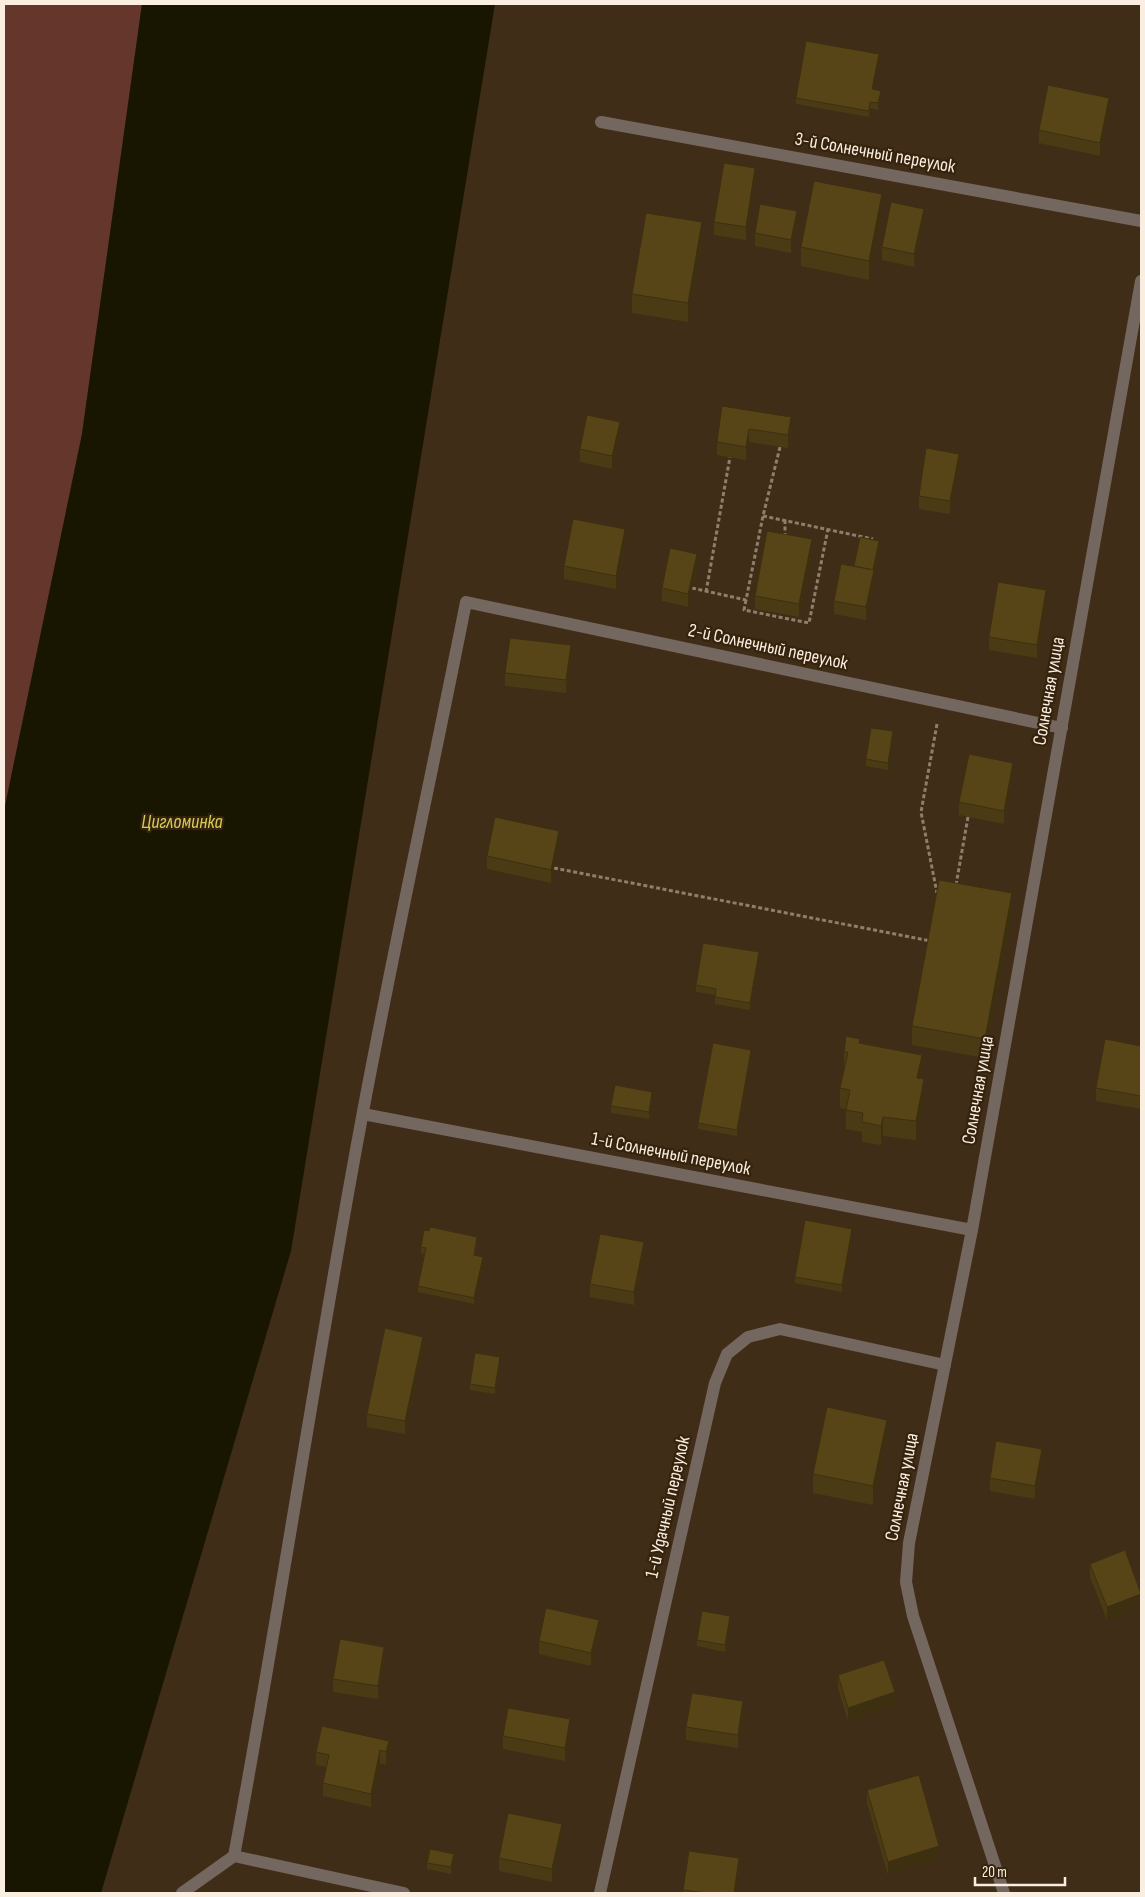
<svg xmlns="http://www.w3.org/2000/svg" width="1145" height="1897" font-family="'Sofia Sans Condensed',sans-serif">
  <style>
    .green { fill: #64362c }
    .water { fill: #181600 }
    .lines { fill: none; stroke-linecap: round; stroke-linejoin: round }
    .path { stroke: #8e7e6b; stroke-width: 3; stroke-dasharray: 4 2.5; stroke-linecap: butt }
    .service { stroke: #746760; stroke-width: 12 }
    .minor { stroke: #746760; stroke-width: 12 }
    .wall { fill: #4b3b14 }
    .shaded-wall { fill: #3d3010 }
    .building { fill: #574517; stroke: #3d3010 }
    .labels { text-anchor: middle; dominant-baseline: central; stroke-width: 4.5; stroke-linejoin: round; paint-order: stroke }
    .street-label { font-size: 19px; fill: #faeee1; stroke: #35230d }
    .water-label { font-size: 20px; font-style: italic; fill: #d6ce55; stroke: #35230d }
  </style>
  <rect width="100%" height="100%" fill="#402d17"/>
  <!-- green -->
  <path class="green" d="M4 4H142L82 434 4 811Z"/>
  <!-- water -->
  <path class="water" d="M142 4H495L291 1251 101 1893H4V811L82 434Z"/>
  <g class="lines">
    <!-- path -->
    <g class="path">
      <path d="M763 516 873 539"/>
      <path d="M785 520V537"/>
      <path d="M692 588 746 600 763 516 780 447"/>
      <path d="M706 592 730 457"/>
      <path d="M746 600 744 610 809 623 828 529"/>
      <path d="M937 724 921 812 937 893"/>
      <path d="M554 868 931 941"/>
      <path d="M956 885 968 817"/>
    </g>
    <!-- service -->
    <g class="service">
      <path d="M601 122 1141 221"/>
      <path d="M363 1114 972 1230"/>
      <path d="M234 1856 404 1893"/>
      <path d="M182 1893 234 1856C280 1610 316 1363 362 1117 394 945 432 774 466 602L1062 728"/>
      <path d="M600 1893 715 1383 727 1354 748 1337 780 1329 945 1365"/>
    </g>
    <!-- minor -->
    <path class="minor" d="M1004 1893 913 1616 906 1582 909 1543 972 1230 1141 281"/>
  </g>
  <!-- wall -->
  <g class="wall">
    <path d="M879 61 873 90 881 97 878 110 870 108 869 117 796 104V98Z"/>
    <path d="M1109 111 1100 156 1039 143V130Z"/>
    <path d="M755 181 746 240 714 235V222Z"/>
    <path d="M882 213 869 280 801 266V247Z"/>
    <path d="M924 222 914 267 882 260V247Z"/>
    <path d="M797 224 791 253 755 246V233Z"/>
    <path d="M702 241 688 322 632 313V294Z"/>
    <path d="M722 406 791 430 788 448 749 442 746 460 717 455V442Z"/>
    <path d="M620 435 612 469 580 462V449Z"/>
    <path d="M959 467 950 514 919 509V496Z"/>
    <path d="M625 542 616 589 564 579V566Z"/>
    <path d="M879 548 874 574V583L866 620 834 614V601L854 566Z"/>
    <path d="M812 552 799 617 755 609V596Z"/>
    <path d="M697 567 688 607 662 601V588Z"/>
    <path d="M1046 603 1037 658 989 650V637Z"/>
    <path d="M571 658 566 693 505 686V673Z"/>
    <path d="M893 738 888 770 866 766V759Z"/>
    <path d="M1013 776 1004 824 959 815V802Z"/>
    <path d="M559 844 551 883 487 869V856Z"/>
    <path d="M1012 912 985 1058 912 1045V1026Z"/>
    <path d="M759 959 750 1010 715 1004V995L696 992V985Z"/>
    <path d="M860 1043 922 1074 921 1078 924 1098 916 1140 883 1136 881 1145 862 1142V1132L846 1129V1109L840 1108V1088L844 1071V1052Z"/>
    <path d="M1141 1046V1109L1096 1101V1088Z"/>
    <path d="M751 1057 737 1136 698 1129V1123Z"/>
    <path d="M652 1098 649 1119 611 1113V1106Z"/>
    <path d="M852 1235 842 1292 795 1283V1277Z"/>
    <path d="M477 1244 475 1255 483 1263 474 1304 418 1292V1286L424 1254 421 1253V1247Z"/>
    <path d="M644 1255 634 1305 590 1297V1284Z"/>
    <path d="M423 1350 405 1434 367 1427V1414Z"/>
    <path d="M500 1364 495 1394 470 1390V1384Z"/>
    <path d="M887 1439 873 1505 813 1493V1474Z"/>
    <path d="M1042 1462 1035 1499 990 1491V1478Z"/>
    <path d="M1090 1564 1141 1607 1107 1620 1090 1577Z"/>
    <path d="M730 1622 725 1652 697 1646V1640Z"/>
    <path d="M599 1633 591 1666 539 1654V1641Z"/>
    <path d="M384 1660 378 1699 333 1692V1679Z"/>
    <path d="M838 1675 895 1705 848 1721 838 1688Z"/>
    <path d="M743 1714 738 1748 686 1740V1727Z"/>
    <path d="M570 1732 565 1761 503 1749V1736Z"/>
    <path d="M389 1741V1754L386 1765 380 1763 371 1807 323 1796V1783L326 1767 316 1765V1752Z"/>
    <path d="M867 1790 939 1859 888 1875 867 1803Z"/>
    <path d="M562 1837 552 1882 499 1871V1858Z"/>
    <path d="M454 1860 451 1874 427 1869V1863Z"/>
    <path d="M739 1871 736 1893H683V1890Z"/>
  </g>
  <!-- shaded-wall -->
  <g class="shaded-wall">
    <path d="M879 54V61L872 96V89Z"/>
    <path d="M881 91V97L878 110V103Z"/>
    <path d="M1109 98V111L1100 156V143Z"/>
    <path d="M755 168V181L746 240V227Z"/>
    <path d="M882 194V213L869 280V261Z"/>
    <path d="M924 209V222L914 267V254Z"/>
    <path d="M797 211V224L791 253V240Z"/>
    <path d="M702 222V241L688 322V303Z"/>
    <path d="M791 417V430L788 448V435Z"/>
    <path d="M620 422V435L612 469V456Z"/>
    <path d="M749 429V442L746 460V447Z"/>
    <path d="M959 454V467L950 514V501Z"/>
    <path d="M625 529V542L616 589V576Z"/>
    <path d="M812 539V552L799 617V604Z"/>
    <path d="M879 541V548L874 574V583L866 620V607Z"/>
    <path d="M697 554V567L688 607V594Z"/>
    <path d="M1046 590V603L1037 658V645Z"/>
    <path d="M571 645V658L566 693V680Z"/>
    <path d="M893 731V738L888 770V763Z"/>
    <path d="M1013 763V776L1004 824V811Z"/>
    <path d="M559 831V844L551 883V870Z"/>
    <path d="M1012 893V912L985 1058V1039Z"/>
    <path d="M759 952V959L750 1010V1003Z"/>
    <path d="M751 1050V1057L737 1136V1130Z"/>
    <path d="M922 1055V1074L917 1097V1078Z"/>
    <path d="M924 1079V1098L916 1140V1121Z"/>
    <path d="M652 1092V1098L649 1119V1112Z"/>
    <path d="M883 1117V1136L881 1145V1126Z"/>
    <path d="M852 1229V1235L842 1292V1285Z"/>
    <path d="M477 1237V1244L474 1261V1255Z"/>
    <path d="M644 1242V1255L634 1305V1292Z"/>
    <path d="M483 1257V1263L474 1304V1298Z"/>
    <path d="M423 1337V1350L405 1434V1421Z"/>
    <path d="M500 1357V1364L495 1394V1388Z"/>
    <path d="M887 1420V1439L873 1505V1486Z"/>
    <path d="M1042 1449V1462L1035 1499V1486Z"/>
    <path d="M1141 1594V1607L1107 1620V1607Z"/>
    <path d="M730 1616V1622L725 1652V1645Z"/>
    <path d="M599 1620V1633L591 1666V1653Z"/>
    <path d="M384 1647V1660L378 1699V1686Z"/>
    <path d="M895 1692V1705L848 1721V1708Z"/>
    <path d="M743 1701V1714L738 1748V1735Z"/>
    <path d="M570 1719V1732L565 1761V1748Z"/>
    <path d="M389 1741V1754L386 1765V1752Z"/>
    <path d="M380 1750V1763L371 1807V1794Z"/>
    <path d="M562 1824V1837L552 1882V1869Z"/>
    <path d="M939 1846V1859L888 1875V1862Z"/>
    <path d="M454 1854V1860L451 1874V1867Z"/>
    <path d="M739 1858V1871L736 1893H734Z"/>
  </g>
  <!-- building -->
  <g class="building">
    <path d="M806 41 879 54 872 89 881 91 878 103 870 102 869 111 796 98Z"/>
    <path d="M1048 85 1109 98 1100 143 1039 130Z"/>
    <path d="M724 163 755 168 746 227 714 222Z"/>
    <path d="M814 181 882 194 869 261 801 247Z"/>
    <path d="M891 202 924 209 914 254 882 247Z"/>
    <path d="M760 204 797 211 791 240 755 233Z"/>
    <path d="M646 213 702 222 688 303 632 294Z"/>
    <path d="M722 406 791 417 788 435 749 429 746 447 717 442Z"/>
    <path d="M587 415 620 422 612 456 580 449Z"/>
    <path d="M926 448 959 454 950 501 919 496Z"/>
    <path d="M573 519 625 529 616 576 564 566Z"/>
    <path d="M767 531 812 539 799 604 755 596Z"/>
    <path d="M860 537 879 541 873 570 854 566Z"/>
    <path d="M670 548 697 554 688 594 662 588Z"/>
    <path d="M841 564 874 570 866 607 834 601Z"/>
    <path d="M998 582 1046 590 1037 645 989 637Z"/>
    <path d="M510 638 571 645 566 680 505 673Z"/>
    <path d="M871 728 893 731 888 763 866 759Z"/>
    <path d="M969 754 1013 763 1004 811 959 802Z"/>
    <path d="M495 817 559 831 551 870 487 856Z"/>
    <path d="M939 880 1012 893 985 1039 912 1026Z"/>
    <path d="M703 943 759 952 750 1003 715 997 716 989 696 985Z"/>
    <path d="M846 1036 860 1039 859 1043 922 1055 917 1078 924 1079 916 1121 883 1117 881 1126 862 1122 863 1113 846 1110 850 1090 840 1088 848 1052H844Z"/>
    <path d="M1105 1039 1141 1046V1096L1096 1088Z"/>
    <path d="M713 1043 751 1050 737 1130 698 1123Z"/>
    <path d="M615 1085 652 1092 649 1112 611 1106Z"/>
    <path d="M805 1220 852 1229 842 1285 795 1277Z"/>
    <path d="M430 1227 477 1237 474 1255 483 1257 474 1298 418 1286 426 1248 421 1247 424 1230 429 1231Z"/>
    <path d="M600 1234 644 1242 634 1292 590 1284Z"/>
    <path d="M385 1328 423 1337 405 1421 367 1414Z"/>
    <path d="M475 1353 500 1357 495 1388 470 1384Z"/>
    <path d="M827 1407 887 1420 873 1486 813 1474Z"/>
    <path d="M996 1441 1042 1449 1035 1486 990 1478Z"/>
    <path d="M1125 1550 1141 1594 1107 1607 1090 1564Z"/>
    <path d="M546 1608 599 1620 591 1653 539 1641Z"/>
    <path d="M702 1611 730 1616 725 1645 697 1640Z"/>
    <path d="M340 1639 384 1647 378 1686 333 1679Z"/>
    <path d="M884 1660 895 1692 848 1708 838 1675Z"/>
    <path d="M692 1693 743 1701 738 1735 686 1727Z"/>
    <path d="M508 1708 570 1719 565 1748 503 1736Z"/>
    <path d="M322 1726 389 1741 386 1752 380 1750 371 1794 323 1783 329 1755 316 1752Z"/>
    <path d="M919 1775 939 1846 888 1862 867 1790Z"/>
    <path d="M508 1813 562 1824 552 1869 499 1858Z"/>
    <path d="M430 1849 454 1854 451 1867 427 1863Z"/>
    <path d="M689 1851 739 1858 734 1893H708L683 1890Z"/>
  </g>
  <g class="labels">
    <!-- street labels -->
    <g class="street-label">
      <text transform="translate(875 153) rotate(10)">3-й Солнечный переулок</text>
      <text transform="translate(768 647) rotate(12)">2-й Солнечный переулок</text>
      <text transform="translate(1049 691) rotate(-80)">Солнечная улица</text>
      <text transform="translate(978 1090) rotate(-80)">Солнечная улица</text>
      <text transform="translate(671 1154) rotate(11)">1-й Солнечный переулок</text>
      <text transform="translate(902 1487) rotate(-79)">Солнечная улица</text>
      <text transform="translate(668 1507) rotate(-77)">1-й Удачный переулок</text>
    </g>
    <!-- water labels -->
    <g class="water-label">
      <text x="182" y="822">Цигломинка</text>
    </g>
  </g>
  <!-- border -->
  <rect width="1145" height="1897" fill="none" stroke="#faeee1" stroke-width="10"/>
  <!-- scale -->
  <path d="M975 1877v8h90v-8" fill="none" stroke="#faeee1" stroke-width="2.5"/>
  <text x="982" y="1877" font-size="15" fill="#faeee1" stroke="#35230d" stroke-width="4" paint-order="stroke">20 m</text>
</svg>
